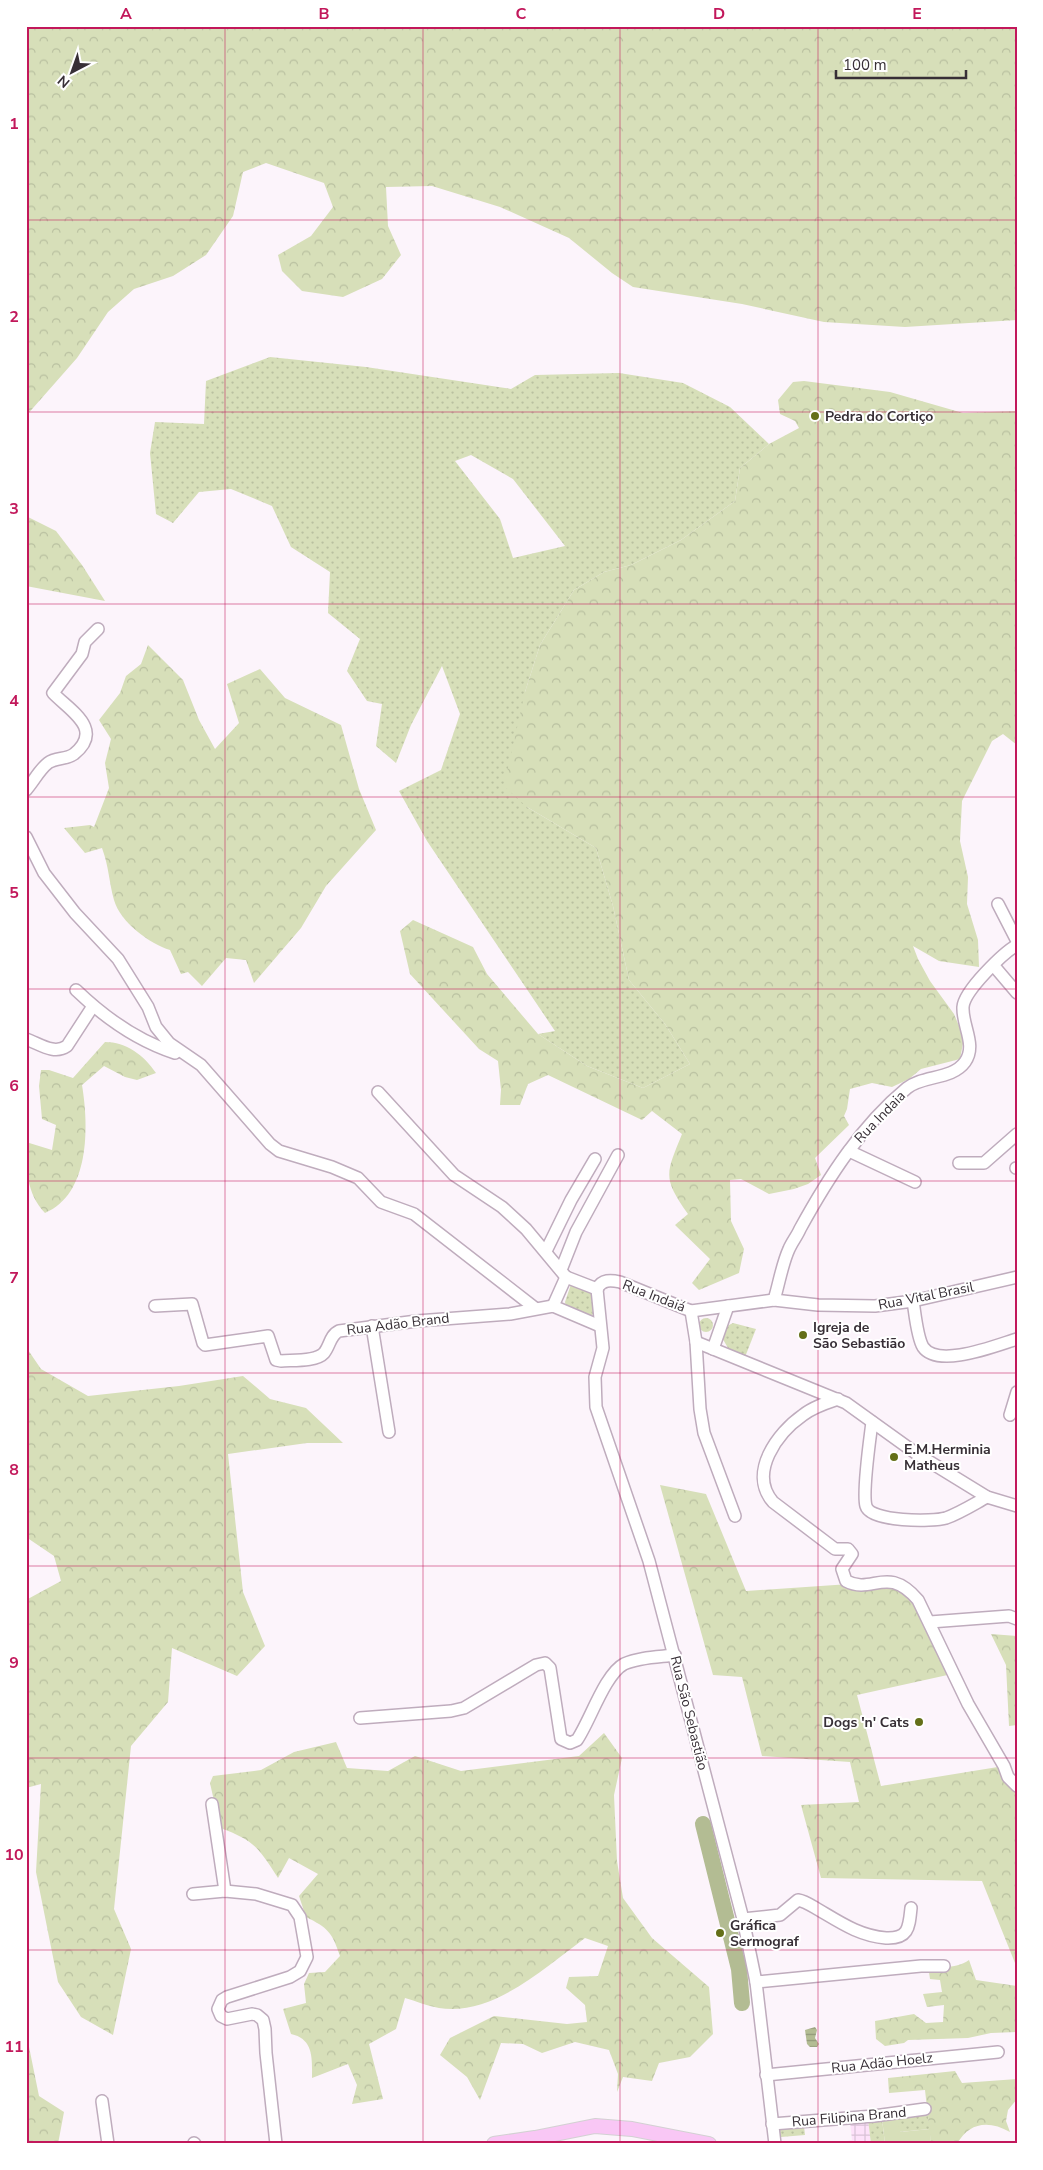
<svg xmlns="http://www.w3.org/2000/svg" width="1043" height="2170" font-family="'Nunito Sans',sans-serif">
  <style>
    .industrial { fill: url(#industrial-grid) }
    .grass { fill: url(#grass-dots); fill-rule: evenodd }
    .forest { fill: url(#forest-crowns) }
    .pitch { fill: #d7dfb9 }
    .water { fill: url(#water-rules) }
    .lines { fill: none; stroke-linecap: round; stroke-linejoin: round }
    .river { stroke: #b3bc93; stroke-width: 16 }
    .minor-casing { stroke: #bfacbd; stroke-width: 14 }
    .major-casing { stroke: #d3d1d3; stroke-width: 16 }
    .minor { stroke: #fff; stroke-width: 11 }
    .major { stroke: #f9c7f5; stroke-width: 14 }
    .grid { fill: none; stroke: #c2185b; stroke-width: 1; stroke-opacity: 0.55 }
    .poi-dot { fill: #646f18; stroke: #fff; stroke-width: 2 }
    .labels { text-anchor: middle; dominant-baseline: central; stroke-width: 4; stroke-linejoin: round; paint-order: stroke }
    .poi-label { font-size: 14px; font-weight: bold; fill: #372f36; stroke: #fff; text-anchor: start }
    .street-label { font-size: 14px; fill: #372f36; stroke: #fff }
    .neatline { fill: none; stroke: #c2185b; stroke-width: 2 }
    .grid-label { font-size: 16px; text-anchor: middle; font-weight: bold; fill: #c2185b }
  </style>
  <defs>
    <pattern id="industrial-grid" width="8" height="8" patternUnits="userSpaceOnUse" patternTransform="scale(1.25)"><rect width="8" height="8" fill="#fde2fa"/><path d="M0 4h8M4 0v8" fill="none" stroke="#d9c2d7"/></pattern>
    <pattern id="grass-dots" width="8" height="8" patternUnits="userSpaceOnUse" patternTransform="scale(1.25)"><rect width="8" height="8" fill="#d7dfb9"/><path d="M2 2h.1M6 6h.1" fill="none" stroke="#b9c0a0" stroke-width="1.8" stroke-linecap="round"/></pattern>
    <pattern id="forest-crowns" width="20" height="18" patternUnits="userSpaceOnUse" patternTransform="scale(1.25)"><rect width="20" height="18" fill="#d7dfb9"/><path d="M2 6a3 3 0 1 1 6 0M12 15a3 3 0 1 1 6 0" fill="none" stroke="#b9c0a0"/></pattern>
    <pattern id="water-rules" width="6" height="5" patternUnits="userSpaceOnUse" patternTransform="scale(1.25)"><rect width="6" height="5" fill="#b3bc93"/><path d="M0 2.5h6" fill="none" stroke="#929979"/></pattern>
  </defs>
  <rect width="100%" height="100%" fill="#fcf4fb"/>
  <!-- industrial -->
  <path class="industrial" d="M868 2119 871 2144H848L847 2141 852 2140 850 2121Z"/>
  <!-- grass -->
  <g class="grass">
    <path d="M270 357 366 367 511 389 535 375 619 373 683 383 730 407 769 444 740 468 735 501 681 540 631 565 604 572 574 590 540 645 525 692 527 807 596 848 613 906 629 980 665 1024 690 1064 643 1088 587 1066 538 1034 555 1031 427 841 399 791 441 770 460 714 442 666 411 725 396 763 376 746 382 704 367 701 347 671 360 639 328 613 330 572 291 547 272 506 231 489 199 492 173 523 156 514 150 453 155 422 204 424 206 381ZM471 455 513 479 565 546 513 558 500 519 455 461Z"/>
    <path d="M571 1284 591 1293 593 1314 591 1317 566 1307 565 1302Z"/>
    <circle cx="706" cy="1325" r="7"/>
    <path d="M733 1323 756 1329 745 1357 728 1348 721 1336 727 1326Z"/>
    <path d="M927 2110 930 2129 899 2132 882 2119 885 2144H871L868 2119Z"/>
    <path d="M778 2125 804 2126 805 2135 781 2137Z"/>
  </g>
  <!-- forest -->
  <g class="forest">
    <path d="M26 26H1017V320L905 327 824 322 742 304 633 287 612 273 569 238 500 207 432 186 386 187 388 226 401 255 382 279 343 297 302 291 282 271 278 255 311 236 333 207 324 183 266 163 243 172 233 216 206 255 173 276 134 289 108 312 77 358 26 416Z"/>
    <path d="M804 381 890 392 963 413 1017 411V745L1003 734 992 741 962 801 960 841 968 877 967 904 978 940 979 967 939 961 913 946 918 959 930 981 954 1014 964 1038 960 1059 921 1069 909 1079 892 1087 872 1083 850 1089 847 1109 844 1116 849 1125 815 1158 821 1175 808 1184 794 1189 769 1194 741 1179 730 1180 731 1221 744 1249 739 1273 699 1290 692 1283 710 1259 675 1225 688 1214C662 1177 666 1174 682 1134L652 1111 642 1120 548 1075 528 1084 520 1105H500L501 1090 498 1061 479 1049 410 974 400 931 413 920 473 947 487 974 538 1034 587 1066 643 1088 690 1064 665 1024 629 980 613 906 596 848 527 807 504 786 525 692 540 645 574 590 604 572 631 565 681 540 735 501 740 468 769 444 799 428 795 421 780 414 778 400 793 382Z"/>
    <path d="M26 516 56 531 82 565 105 601 26 586Z"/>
    <path d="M148 645 183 680 199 720 215 749 239 723 227 684 260 669 285 698 341 725 359 789 376 830 326 886 301 928 254 983 246 960 226 958 202 986 188 972 181 974 170 950C150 944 120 922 114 900 109 882 109 867 102 848L85 853 64 828 90 825 94 827 109 788 105 763 111 739 99 720 120 693 126 676 141 664Z"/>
    <path d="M105 1042C126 1042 144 1055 156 1073L137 1080 125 1077 104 1066 82 1085C89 1127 90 1194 45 1213 26 1193 26 1168 26 1142L52 1150 56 1125 42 1119 39 1086 41 1070H49L73 1078Z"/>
    <path d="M26 1347 41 1369 88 1396 179 1386 243 1376 270 1399 306 1408 343 1443H307L228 1454 243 1592 265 1646 237 1676 172 1648 168 1702 131 1746 114 1909 131 1949 113 2035 81 2017 58 1982 36 1872 41 1784 26 1788V1600L61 1581 54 1556 26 1537Z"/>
    <path d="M660 1485 706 1494 746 1591 879 1582 910 1591 952 1674 857 1695 881 1786 1004 1766 1017 1780V1968L982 1881 821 1878 801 1805 859 1802 850 1762 762 1756 742 1677 713 1675Z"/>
    <path d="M991 1634 1017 1636V1725L1009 1726 1006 1665Z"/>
    <path d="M604 1733 622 1758 614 1795 617 1861 623 1898 652 1938 709 1987 713 2034 690 2057 659 2063 652 2081 623 2077 617 2092 618 2074 609 2050 575 2042 542 2053 523 2044 501 2043 480 2100 467 2077 440 2055 450 2038 494 2016 567 2024 587 2022 585 2005 566 1988 569 1977 598 1976 608 1946 585 1938C546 1967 492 2017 439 2008 427 2006 416 2001 405 1998L396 2029 369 2044 383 2099 352 2104 357 2085 348 2064 312 2078C312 2059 314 2039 291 2034L283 2009 306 2003 304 1984 309 1973 325 1972 340 1956C332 1932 328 1928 306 1917L299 1896 318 1874 289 1858 278 1878C259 1848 254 1840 220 1828L210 1783 213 1776 261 1770 294 1752 336 1742 347 1768 388 1771 415 1756 461 1771 579 1756Z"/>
    <path d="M969 1960 976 1980 1017 1986V2032L991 2033 968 2038 908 2040 904 2043 885 2046 876 2039 875 2021 914 2014 926 2023 943 2022 944 2005 927 2007 923 1994 942 1992 940 1980 930 1979 928 1966C940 1968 959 1968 969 1960Z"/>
    <path d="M26 2032 39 2096 64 2112 58 2144H26Z"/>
    <path d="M955 2071 962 2083 1017 2079V2099L1008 2110 1006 2121 1010 2132C989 2120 969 2122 957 2144H931L925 2090 889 2093 888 2078Z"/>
  </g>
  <!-- pitch -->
  <path class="pitch" d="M897 2116 900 2132 930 2129 931 2144H885L882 2118Z"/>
  <!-- water -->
  <path class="water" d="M815 2027 817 2030 815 2038 819 2044 817 2047H810L807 2044 805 2030Z"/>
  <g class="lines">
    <!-- river -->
    <path class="river" d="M703 1824 739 1969 742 2003"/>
    <defs>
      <g id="minor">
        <path d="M26 790C34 781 39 770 48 763 56 757 66 760 74 754 105 729 69 710 53 693L82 654 85 642 98 629"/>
        <path d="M26 837 44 873 75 913 118 959 148 1007 156 1027 169 1043 201 1065 270 1144 279 1151 332 1167 358 1178 381 1202 414 1214 535 1308"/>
        <path d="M998 904 1017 941"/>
        <path d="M994 966 1017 993"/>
        <path d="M76 990C104 1017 138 1041 175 1053"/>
        <path d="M26 1039C40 1044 54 1055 67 1046L93 1006"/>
        <path d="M378 1092 454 1175 502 1207 526 1229 566 1277"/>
        <path d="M849 1151 915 1182"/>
        <path d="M959 1163H984L1017 1134"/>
        <path d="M1016 1168H1017"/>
        <path d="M546 1251 571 1200 595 1159"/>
        <path d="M561 1270 576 1232 618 1155"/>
        <path d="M566 1277 597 1289"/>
        <path d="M597 1289 603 1348 595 1377 596 1407 649 1561 743 1919 756 1982 775 2144"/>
        <path d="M597 1289C602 1279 611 1280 620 1282L691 1311 774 1300 818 1305 875 1306 913 1301 1017 1277"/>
        <path d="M774 1300C779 1284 782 1264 789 1249 792 1242 797 1236 800 1229 828 1178 861 1126 907 1088 923 1075 952 1080 965 1062 977 1045 962 1026 963 1007 964 991 1003 953 1017 945"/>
        <path d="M913 1301C915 1313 917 1337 923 1347 938 1369 997 1345 1017 1339"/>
        <path d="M155 1306 192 1304 203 1343 205 1345 268 1336 276 1360 281 1361C292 1360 316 1362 324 1353 330 1346 330 1335 339 1331L417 1321 510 1314 553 1306 600 1326"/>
        <path d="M553 1306 566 1277"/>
        <path d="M691 1311 696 1342 700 1409 704 1433 735 1516"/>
        <path d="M372 1326 389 1432"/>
        <path d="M696 1342 846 1403 917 1454 987 1497 1017 1506"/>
        <path d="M713 1349 728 1306"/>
        <path d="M838 1399C826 1403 813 1407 803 1415 777 1433 748 1473 773 1502L835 1549H848L852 1554 842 1569 846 1581C873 1595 887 1564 918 1600L968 1704 1004 1766 1008 1777 1017 1786"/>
        <path d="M1010 1415 1017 1392"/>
        <path d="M872 1422C870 1439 862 1492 866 1506 870 1522 933 1522 946 1518 960 1513 974 1504 987 1497"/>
        <path d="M930 1622 1009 1616 1017 1619"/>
        <path d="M360 1718 451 1711 464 1708 536 1665 545 1663 550 1668 561 1739 570 1743 577 1740C590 1721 605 1674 624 1664 639 1657 659 1657 675 1655"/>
        <path d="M212 1804 225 1891"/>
        <path d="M193 1894 225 1891 256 1894 292 1905 300 1917 307 1957 300 1971 290 1977 227 1997 222 2000 218 2009 221 2016 227 2019 252 2014 257 2015 263 2020 265 2029 266 2053 276 2144"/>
        <path d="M743 1919 780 1915 798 1900C805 1901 812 1906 819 1910 841 1923 860 1936 886 1938 909 1939 909 1927 911 1908"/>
        <path d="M756 1982 921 1966H944"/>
        <path d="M766 2075 998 2052"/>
        <path d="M102 2101 108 2144"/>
        <path d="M772 2124 874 2116 925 2109"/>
        <path d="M194 2143 195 2144"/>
      </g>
      <path id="major" d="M494 2144 535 2138 595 2126 632 2129 709 2144"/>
    </defs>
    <!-- minor casing -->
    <use href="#minor" class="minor-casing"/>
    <!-- major casing -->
    <use href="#major" class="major-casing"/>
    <!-- minor -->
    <use href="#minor" class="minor"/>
    <!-- major -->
    <use href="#major" class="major"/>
  </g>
  <!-- grid -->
  <path class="grid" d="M225 26V2144M423 26V2144M620 26V2144M818 26V2144M26 220H1017M26 412H1017M26 604H1017M26 797H1017M26 989H1017M26 1181H1017M26 1373H1017M26 1566H1017M26 1758H1017M26 1950H1017"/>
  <!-- markers -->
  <g class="poi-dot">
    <circle cx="815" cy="416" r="5"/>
    <circle cx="803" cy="1335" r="5"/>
    <circle cx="894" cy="1457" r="5"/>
    <circle cx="919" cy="1722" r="5"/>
    <circle cx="720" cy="1933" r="5"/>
  </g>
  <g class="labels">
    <!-- poi labels -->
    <g class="poi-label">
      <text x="825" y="416">Pedra do Cortiço</text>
      <text x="813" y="1327">Igreja de<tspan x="813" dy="16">São Sebastião</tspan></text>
      <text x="904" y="1449">E.M.Herminia<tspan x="904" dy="16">Matheus</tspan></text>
      <text x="909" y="1722" text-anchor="end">Dogs 'n' Cats</text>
      <text x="730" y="1925">Gráfica<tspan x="730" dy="16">Sermograf</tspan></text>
    </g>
    <!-- street labels -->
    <g class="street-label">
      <text transform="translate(880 1117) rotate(-46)">Rua Indaia</text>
      <text transform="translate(654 1296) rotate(21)">Rua Indaiá</text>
      <text transform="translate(926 1296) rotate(-11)">Rua Vital Brasil</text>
      <text transform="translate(398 1324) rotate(-7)">Rua Adão Brand</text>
      <text transform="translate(689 1713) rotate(76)">Rua São Sebastião</text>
      <text transform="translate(882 2063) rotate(-6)">Rua Adão Hoelz</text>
      <text transform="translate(849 2117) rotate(-5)">Rua Filipina Brand</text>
    </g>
  </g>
  <!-- border -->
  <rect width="1043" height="2170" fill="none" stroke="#ffffff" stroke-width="55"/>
  <!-- north arrow -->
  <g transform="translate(72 72) rotate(221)" stroke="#ffffff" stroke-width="4" paint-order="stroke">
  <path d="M0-4L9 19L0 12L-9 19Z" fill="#372f36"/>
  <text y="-8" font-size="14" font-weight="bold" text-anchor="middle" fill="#372f36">N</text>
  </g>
  <!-- scale -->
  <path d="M836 70v8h130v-8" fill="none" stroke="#372f36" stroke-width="2.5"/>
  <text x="843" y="70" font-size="15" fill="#372f36" stroke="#ffffff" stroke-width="4" paint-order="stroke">100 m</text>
  <rect x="28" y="28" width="988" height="2114" class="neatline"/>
  <g class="grid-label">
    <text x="126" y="19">A</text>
    <text x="324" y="19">B</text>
    <text x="521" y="19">C</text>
    <text x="719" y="19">D</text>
    <text x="917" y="19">E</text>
    <text x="14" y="129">1</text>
    <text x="14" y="322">2</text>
    <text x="14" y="514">3</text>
    <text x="14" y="706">4</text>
    <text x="14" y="898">5</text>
    <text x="14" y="1091">6</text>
    <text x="14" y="1283">7</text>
    <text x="14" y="1475">8</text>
    <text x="14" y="1668">9</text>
    <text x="14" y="1860">10</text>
    <text x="14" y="2052">11</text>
  </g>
</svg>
